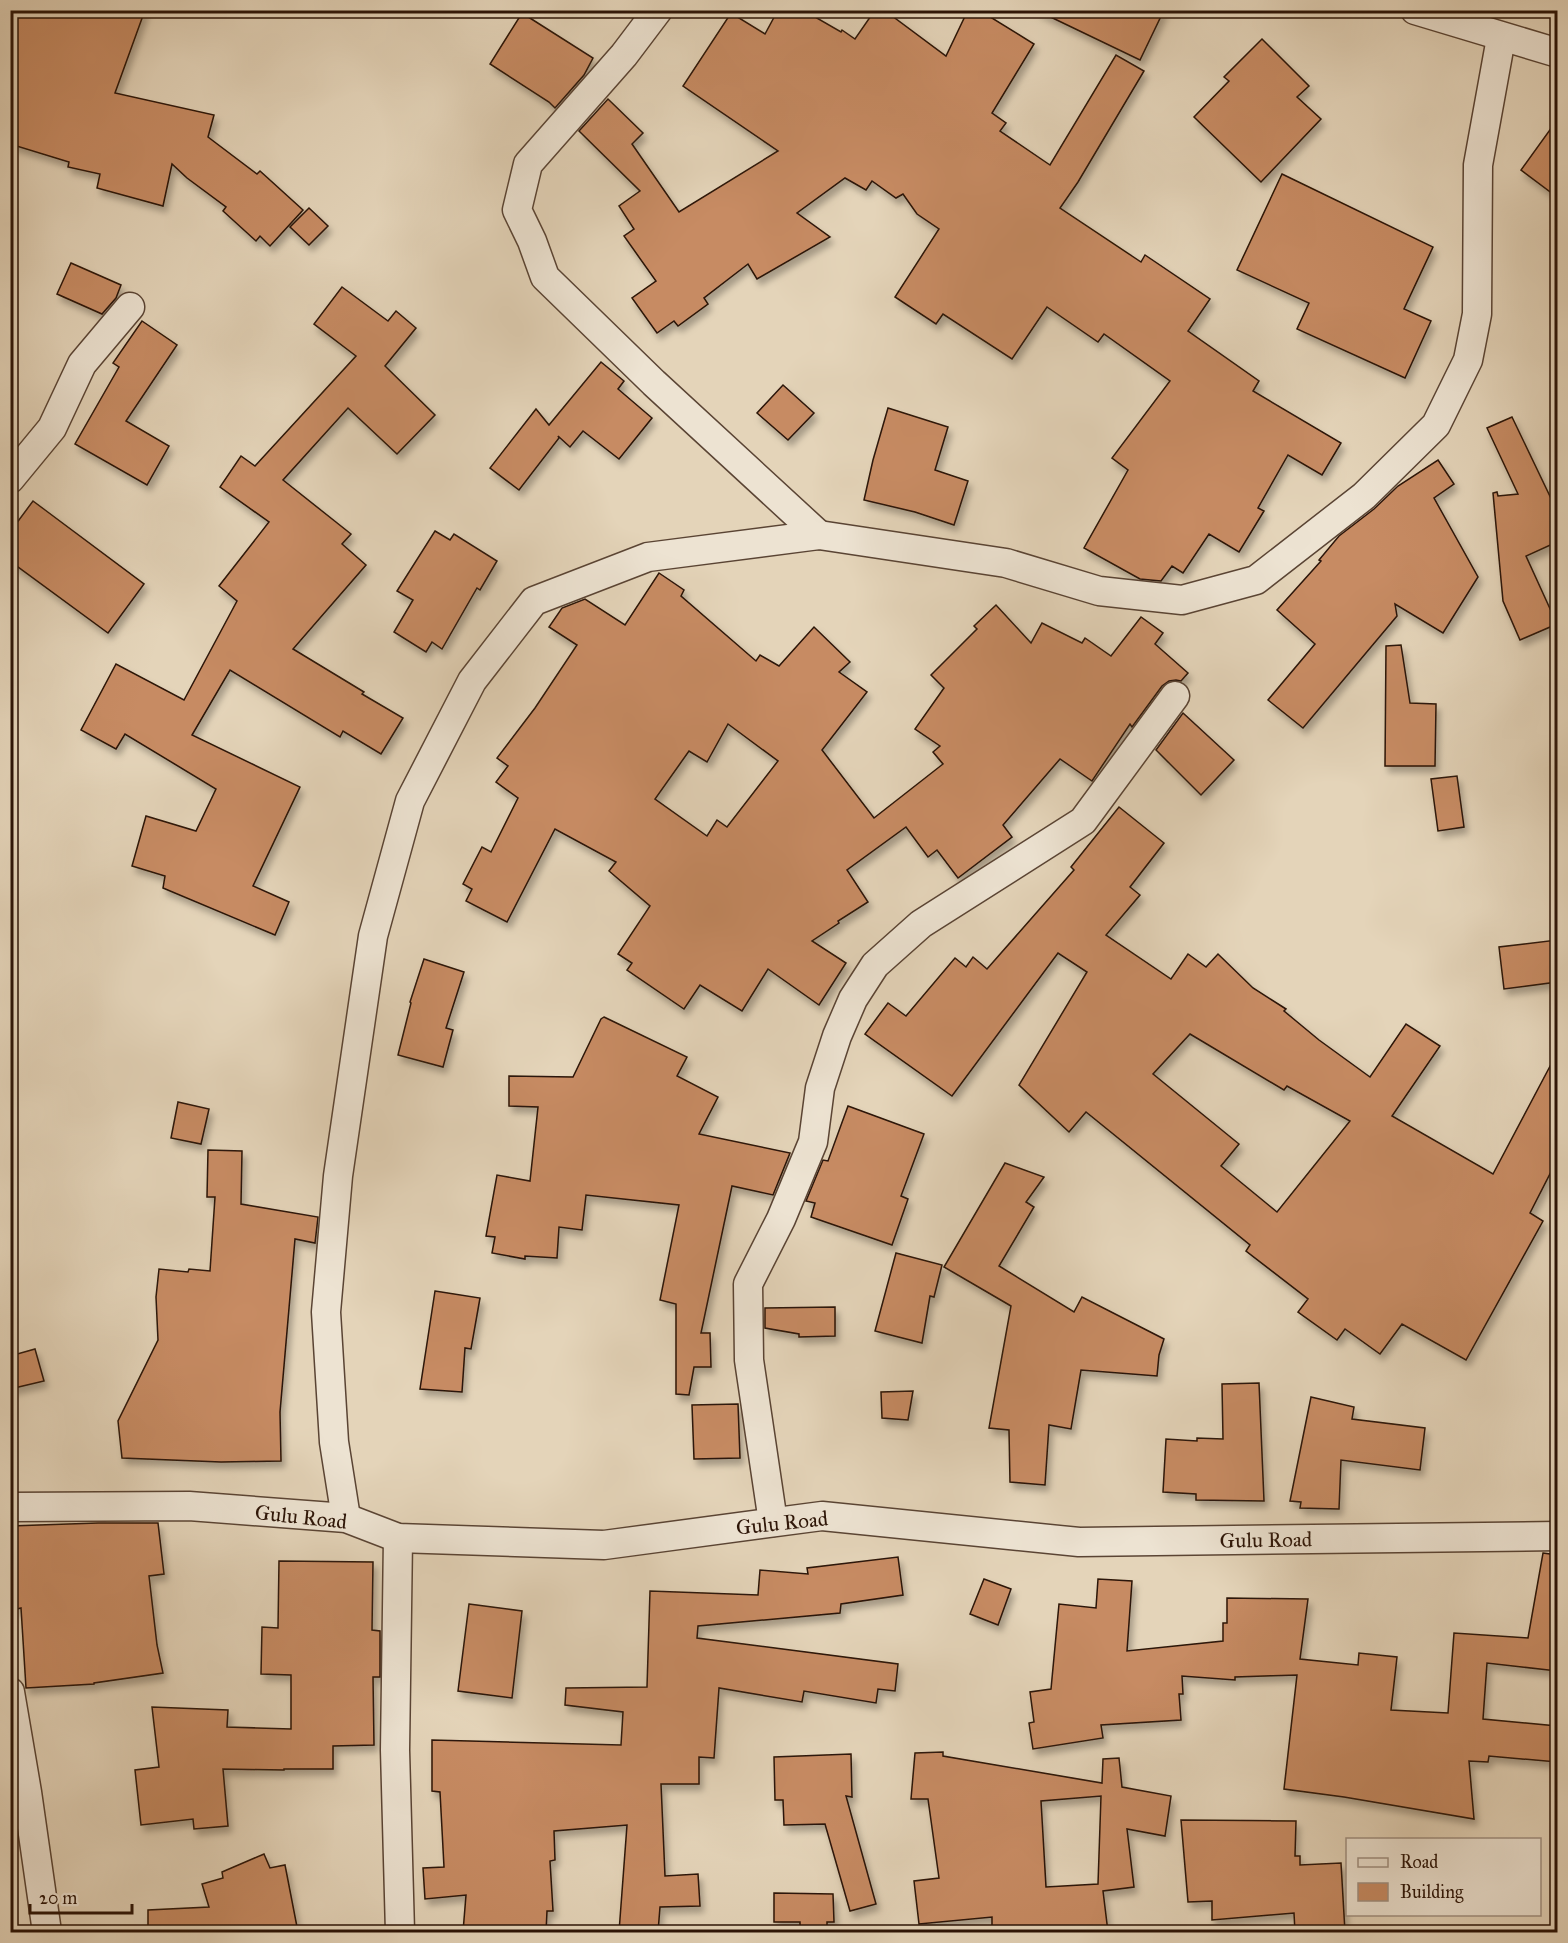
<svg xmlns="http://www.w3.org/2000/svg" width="1568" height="1943" font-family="'IM FELL Great Primer',serif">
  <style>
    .building { fill: #c78b63; stroke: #2c1407; stroke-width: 1.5; fill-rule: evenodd; filter: url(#shadow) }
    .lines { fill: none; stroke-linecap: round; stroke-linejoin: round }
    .street-casing { stroke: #5a4434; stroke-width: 31 }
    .street { stroke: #ede3d2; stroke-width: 28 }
    .labels { text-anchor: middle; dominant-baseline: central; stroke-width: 4.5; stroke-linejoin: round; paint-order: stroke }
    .street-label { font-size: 21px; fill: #2c1407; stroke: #ede3d2 }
  </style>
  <defs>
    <filter id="shadow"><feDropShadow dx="3.5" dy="6" stdDeviation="3" flood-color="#0004"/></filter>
  </defs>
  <rect width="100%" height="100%" fill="#e4d4b9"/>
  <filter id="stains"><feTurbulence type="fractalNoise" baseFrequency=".00333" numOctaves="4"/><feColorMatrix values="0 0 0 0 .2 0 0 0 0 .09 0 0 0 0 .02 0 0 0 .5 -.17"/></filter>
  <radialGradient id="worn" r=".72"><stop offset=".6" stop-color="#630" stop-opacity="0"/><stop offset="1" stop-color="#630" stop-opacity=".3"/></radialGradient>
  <!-- building -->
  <g class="building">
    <path d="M10 10H145L115 93 214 115 208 137 257 174 260 171 303 210 270 246 260 236 256 241 223 211 226 207 187 178 172 164 163 206 97 188 100 174 68 167 69 162 10 144Z"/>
    <path d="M778 10H803L841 32 842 30 855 39 875 10H884L946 56 968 10H979L1034 44 992 113 1006 123 1000 131 1050 165 1116 55 1144 71 1078 182 1060 208 1141 262 1145 255 1210 299 1188 331 1259 381 1253 391 1341 443 1322 475 1288 455 1258 508 1264 511 1239 552 1209 534 1183 573 1172 566 1161 581 1140 579 1084 548 1128 470 1112 458 1170 381 1104 334 1098 342 1047 307 1012 359 943 314 936 324 895 297 939 229 917 214 903 194 896 198 872 181 866 190 845 178 797 213 830 237 757 279 748 264 704 298 708 304 678 326 674 321 657 333 632 298 656 281 624 236 634 229 619 206 640 191 579 131 608 99 643 133 632 144 679 212 778 151 683 86 731 13 765 34Z"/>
    <path d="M1036 10H1164L1140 60Z"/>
    <path d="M522 13 593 58 584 75 555 108 549 102 490 64Z"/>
    <path d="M1262 39 1309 86 1297 97 1321 119 1261 182 1194 117 1229 81 1224 77Z"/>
    <path d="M1557 120V197L1521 170Z"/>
    <path d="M1282 174 1433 247 1404 309 1431 321 1405 378 1297 329 1309 303 1237 270Z"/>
    <path d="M309 208 328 226 309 245 290 227Z"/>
    <path d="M71 263 121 285 116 298 102 314 57 294Z"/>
    <path d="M342 287 388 321 396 311 416 328 385 366 435 415 397 454 348 408 283 480 351 534 342 544 366 565 293 649 364 692 362 694 403 718 381 754 343 731 340 737 230 670 192 735 300 787 253 886 289 902 275 935 163 888 165 876 132 866 146 816 196 831 216 789 125 734 116 749 81 730 116 664 184 700 237 601 219 586 269 522 220 487 241 456 255 466 356 356 314 324Z"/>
    <path d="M142 321 177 345 126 421 169 446 147 485 75 444 119 367 113 363Z"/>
    <path d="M601 362 624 381 618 389 652 418 619 459 583 431 570 447 558 436 559 438 519 490 490 468 536 409 549 425Z"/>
    <path d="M783 385 814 413 788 440 757 413Z"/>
    <path d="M888 408 948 427 935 470 968 481 954 525 915 512 864 500 873 460Z"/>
    <path d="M1512 417 1557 511V542L1526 556 1557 624 1520 640 1503 601 1493 493 1497 492 1498 496 1518 494 1487 428Z"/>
    <path d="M1438 460 1454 484 1434 498 1478 577 1443 633 1395 604 1397 616 1303 728 1268 700 1315 644 1277 610 1321 561 1319 560 1339 536 1374 509 1398 486Z"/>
    <path d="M33 501 144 584 108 633 10 561V532Z"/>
    <path d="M435 531 450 540 454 534 497 561 480 590 477 588 442 649 432 642 426 652 394 632 413 600 397 591Z"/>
    <path d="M659 573 684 590 681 596 756 661 760 655 779 666 814 627 850 662 839 672 867 692 822 750 874 818 943 764 933 752 940 746 915 729 944 688 931 675 977 629 974 626 996 605 1031 643 1042 623 1082 643 1085 638 1111 656 1141 617 1163 633 1155 644 1188 673 1181 681 1176 680 1169 681 1162 686 1132 727 1130 724 1092 781 1060 759 1003 825 1012 837 958 878 937 850 928 857 906 827 847 870 868 902 838 921 839 923 812 941 846 963 819 1005 768 969 742 1011 700 985 684 1009 627 970 632 963 618 954 650 906 609 871 616 862 555 829 507 922 466 901 472 889 463 884 482 847 491 852 518 798 496 782 508 766 497 758 535 708 577 645 549 627 562 608 585 599 625 625ZM728 724 778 761 727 827 717 820 707 836 655 799 689 751 707 762Z"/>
    <path d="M1401 645 1410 703 1436 704 1435 766H1385L1386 646Z"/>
    <path d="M1183 713 1234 760 1201 795 1156 750Z"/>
    <path d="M1457 776 1464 827 1438 831 1431 779Z"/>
    <path d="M1119 807 1164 843 1130 887 1140 895 1106 935 1171 979 1188 954 1206 967 1218 954 1253 988 1286 1009 1284 1011 1319 1040 1370 1077 1406 1024 1440 1046 1392 1116 1493 1174 1557 1053V1160L1530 1213 1543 1221 1466 1360 1402 1324 1380 1354 1345 1329 1337 1340 1298 1312 1308 1299 1246 1251 1250 1245 1086 1112 1069 1132 1019 1085 1087 972 1058 953 952 1096 865 1034 888 1003 906 1016 955 958 966 967 973 957 987 969 1074 870 1071 867ZM1190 1034 1284 1090 1287 1086 1350 1121 1277 1212 1221 1166 1239 1144 1153 1074Z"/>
    <path d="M1557 940V982L1504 989 1499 947Z"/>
    <path d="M424 959 464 972 446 1028 453 1030 443 1067 398 1055 411 1003 410 1002Z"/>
    <path d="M604 1017 687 1057 677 1076 718 1097 699 1134 790 1153 773 1195 732 1186 701 1333H710L711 1367H694L689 1395 676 1394V1304L660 1300 679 1205 586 1195 582 1230 559 1227 557 1258 525 1256V1259L492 1253 495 1237 486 1236 497 1175 530 1181 538 1107 509 1106V1076L573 1077 601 1019Z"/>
    <path d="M178 1102 209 1109 201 1144 171 1138Z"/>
    <path d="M848 1106 924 1134 901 1196 908 1199 892 1245 811 1217 815 1203 806 1201 823 1160 828 1161Z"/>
    <path d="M208 1150 242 1151 241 1204 318 1217 315 1243 295 1239 280 1412 281 1461 221 1462 122 1458 118 1421 158 1340 156 1297 159 1269 188 1272 189 1269 210 1271 215 1197H207Z"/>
    <path d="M1005 1163 1044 1177 1026 1202 1034 1207 999 1266 1074 1312 1082 1297 1164 1339 1159 1355 1157 1376 1081 1370 1071 1429 1049 1425 1045 1485 1010 1482 1009 1430 989 1428 1011 1306 944 1267Z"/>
    <path d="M896 1253 942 1265 934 1297 930 1296 922 1343 875 1331Z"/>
    <path d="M435 1291 480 1298 471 1349 465 1348 462 1392 420 1389Z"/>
    <path d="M835 1307V1336L799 1337V1334L765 1328V1308Z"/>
    <path d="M35 1349 44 1381 10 1389V1356Z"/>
    <path d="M1259 1383 1264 1501 1196 1500V1494L1163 1492 1166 1439 1197 1441V1438L1223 1439 1222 1384Z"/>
    <path d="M913 1391 908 1420 882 1418 881 1392Z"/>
    <path d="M1311 1397 1354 1407 1352 1419 1425 1428 1420 1470 1341 1460 1339 1509 1300 1508 1301 1502 1290 1501Z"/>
    <path d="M738 1404 740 1458 694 1459 692 1405Z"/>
    <path d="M98 1523H158L164 1574 149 1576 157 1645 163 1673 94 1683V1684L26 1688 21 1608 17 1609 14 1572H10V1526Z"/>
    <path d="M1543 1553 1557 1555V1671L1487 1663 1483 1719 1557 1726V1762L1489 1756 1488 1762 1469 1761 1474 1819 1344 1797 1284 1789 1297 1675 1235 1677V1680L1182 1676 1183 1694H1179L1181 1720 1101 1725 1103 1738 1033 1749 1029 1723 1034 1722 1030 1692 1051 1689 1059 1604 1096 1608 1098 1579 1132 1581 1127 1651 1223 1641V1623H1227V1598L1308 1599 1300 1659 1358 1665 1359 1653 1397 1657 1391 1710 1448 1713 1454 1633 1528 1638Z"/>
    <path d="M898 1557 903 1595 841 1604 840 1613 698 1626 697 1638 898 1664 895 1691 878 1689 876 1703 804 1691 802 1702 719 1688 714 1758 699 1757V1784H661L665 1876 698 1874 700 1906 660 1907 658 1932H619L627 1825 554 1831 555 1860 550 1861 553 1911H547L546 1932H463L466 1895 425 1899 423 1868 444 1867 440 1792 432 1791V1740L621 1745 623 1712 565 1705 566 1688 647 1687 650 1591 758 1595 760 1570 808 1574 807 1568Z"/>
    <path d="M279 1561 373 1562 372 1630 380 1631V1677H373L374 1745 333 1746V1769H284V1770L223 1769 228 1826 194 1829 193 1819 141 1825 135 1770 159 1767 152 1707 228 1710 227 1727 291 1729V1675L261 1674 262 1627 278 1628Z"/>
    <path d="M984 1579 1011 1589 998 1625 970 1614Z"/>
    <path d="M469 1604 522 1611 512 1698 458 1691Z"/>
    <path d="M943 1752V1756L1102 1783 1103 1759 1119 1758 1122 1787 1171 1796 1165 1836 1127 1829 1134 1887 1103 1891 1108 1932H992V1917L919 1924 914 1881 939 1878 928 1799H911L915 1753ZM1101 1796 1098 1884 1046 1887 1041 1801Z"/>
    <path d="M851 1754 852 1797 846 1796 876 1904 850 1911 825 1824 784 1825 783 1800H775L774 1757Z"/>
    <path d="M1181 1820 1296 1821 1295 1856H1300V1865L1341 1863 1345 1932H1295L1294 1913 1212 1920V1901L1188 1902Z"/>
    <path d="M264 1854 270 1868 285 1865 298 1932H148V1910L209 1907 202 1884 223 1878 222 1872Z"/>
    <path d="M774 1893 833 1894 834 1922H827V1932H800V1922H774Z"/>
  </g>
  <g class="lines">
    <defs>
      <g id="street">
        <path d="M658 10 624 55 528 164 517 210 532 241 545 277 654 383 819 535"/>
        <path d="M1415 10 1558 53"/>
        <path d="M10 479 52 428 82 364 130 307"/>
        <path d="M10 1507 189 1506 346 1518 398 1538 604 1545 822 1516 1079 1542 1558 1536"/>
        <path d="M346 1518 334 1442 326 1312 338 1176 373 936 410 801 472 681 534 601 648 557 819 535 1006 563 1099 591 1182 600 1256 580 1364 496 1436 425 1468 360 1477 314 1478 165 1501 38"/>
        <path d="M773 1522 749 1360 748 1284 781 1219 813 1142 820 1088 837 1036 853 999 875 965 921 924 1083 821 1175 696"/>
        <path d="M398 1538 395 1750 400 1932"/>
        <path d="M10 1692 27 1792 47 1932"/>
      </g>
    </defs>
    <!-- street casing -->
    <use href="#street" class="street-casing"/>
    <!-- street -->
    <use href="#street" class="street"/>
  </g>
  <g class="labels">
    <!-- street labels -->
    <g class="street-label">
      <text transform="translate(301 1517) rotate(6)">Gulu Road</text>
      <text transform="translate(782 1523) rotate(-6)">Gulu Road</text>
      <text transform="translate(1266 1540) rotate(-1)">Gulu Road</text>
    </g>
  </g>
  <!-- margin -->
  <rect width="1568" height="1943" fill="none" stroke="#e4d4b9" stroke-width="36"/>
  <rect x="12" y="12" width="1544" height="1919" fill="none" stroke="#2c1407" stroke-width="3"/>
  <rect x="18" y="18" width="1532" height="1907" fill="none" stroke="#2c1407" stroke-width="1.5"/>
  <!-- legend -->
  <rect x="1346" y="1838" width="195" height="78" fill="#ede3d2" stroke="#a09081" stroke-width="1.5"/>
  <rect x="1358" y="1858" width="30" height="9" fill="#ede3d2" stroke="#a09081" stroke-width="1.5"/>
  <text x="1400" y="1868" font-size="18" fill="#2c1407">Road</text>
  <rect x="1358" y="1883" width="30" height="18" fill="#c78b63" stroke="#a09081" stroke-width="1.5"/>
  <text x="1400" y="1898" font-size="18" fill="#2c1407">Building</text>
  <!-- scale -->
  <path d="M30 1904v9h102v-9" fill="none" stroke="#2c1407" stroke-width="3"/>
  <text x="39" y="1904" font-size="18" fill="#2c1407" stroke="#ede3d2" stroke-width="4.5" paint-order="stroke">20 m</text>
  <rect width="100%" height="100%" filter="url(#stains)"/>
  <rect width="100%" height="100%" fill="url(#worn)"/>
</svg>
